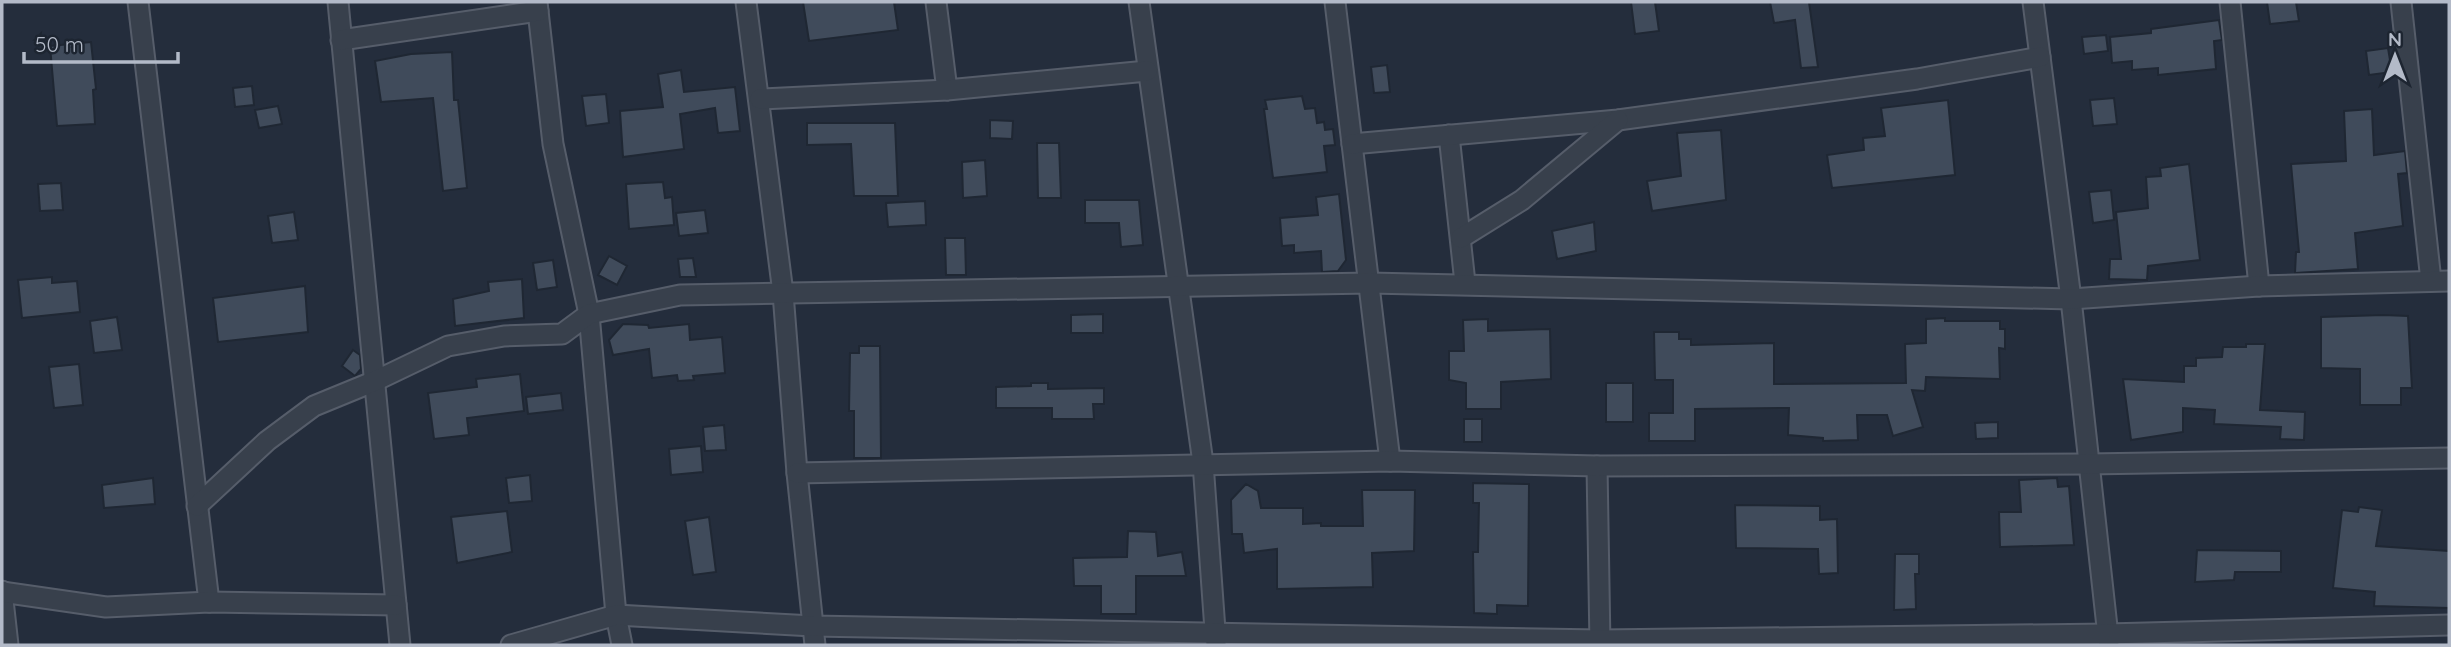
<svg xmlns="http://www.w3.org/2000/svg" width="2451" height="647" font-family="Quicksand,sans-serif">
  <style>
    .building { fill: #404b5b; stroke: #1f2733; stroke-width: 2 }
    .lines { fill: none; stroke-linecap: round; stroke-linejoin: round }
    .minor-casing { stroke: #565d6a; stroke-width: 23 }
    .minor { stroke: #38404c; stroke-width: 19 }
  </style>
  <rect width="100%" height="100%" fill="#242d3c"/>
  <!-- building -->
  <g class="building">
    <path d="M803 2H894L898 30 809 41Z"/>
    <path d="M1631 2H1655L1659 31 1635 34Z"/>
    <path d="M1770 2H1809L1818 67 1801 68 1795 20 1774 23Z"/>
    <path d="M2267 2H2296L2299 21 2270 24Z"/>
    <path d="M2219 20 2222 40 2214 41 2216 69 2158 75V68L2132 70V61L2112 63 2110 37 2151 33V29Z"/>
    <path d="M2106 35 2108 51 2084 54 2082 37Z"/>
    <path d="M91 42 96 89 93 90 95 124 57 126 50 46Z"/>
    <path d="M2388 48 2392 72 2369 75 2366 51Z"/>
    <path d="M452 52 454 100H458L467 188 443 191 433 98 381 102 375 61 411 54Z"/>
    <path d="M1387 65 1390 92 1374 93 1371 67Z"/>
    <path d="M681 70 684 92 735 87 740 131 718 133 715 108 680 114 684 149 623 157 620 111 663 107 658 74Z"/>
    <path d="M252 86 254 105 235 107 233 88Z"/>
    <path d="M606 94 609 123 586 126 582 96Z"/>
    <path d="M1302 96 1305 109 1315 108 1317 123 1324 122 1325 130 1333 129 1335 145 1324 146 1327 172 1273 178 1264 109H1267L1265 100Z"/>
    <path d="M2114 98 2117 124 2093 126 2090 100Z"/>
    <path d="M1948 100 1955 175 1832 188 1827 155 1864 150 1863 138 1885 136 1881 108Z"/>
    <path d="M278 106 282 124 259 128 255 110Z"/>
    <path d="M2372 109 2374 155 2405 151 2407 173 2398 174 2403 226 2355 233 2358 269 2295 273 2296 252H2299L2291 164 2346 161 2344 111Z"/>
    <path d="M990 120 1013 121 1012 139 990 138Z"/>
    <path d="M807 123H895L898 196H854L851 144 807 145Z"/>
    <path d="M1721 130 1726 200 1652 211 1647 181 1681 176 1677 133Z"/>
    <path d="M1037 143H1059L1061 198H1038Z"/>
    <path d="M985 160 987 196 963 198 962 162Z"/>
    <path d="M2189 164 2200 260 2148 266 2147 280 2109 279 2110 259H2121L2116 212 2148 208 2146 177 2161 176 2160 168Z"/>
    <path d="M663 182 665 198 672 197 674 225 629 229 626 184Z"/>
    <path d="M61 183 63 210 40 211 38 184Z"/>
    <path d="M2111 190 2114 220 2093 223 2089 192Z"/>
    <path d="M1339 194 1346 260 1338 271 1322 272 1321 251 1294 253V245L1282 246 1280 218 1318 215 1316 197Z"/>
    <path d="M1085 200H1139L1143 245 1121 247 1119 223H1085Z"/>
    <path d="M925 201 926 225 888 227 886 203Z"/>
    <path d="M705 210 708 233 679 236 676 213Z"/>
    <path d="M294 212 298 240 272 243 268 216Z"/>
    <path d="M1594 222 1596 251 1557 259 1552 231Z"/>
    <path d="M945 238H965L966 275H946Z"/>
    <path d="M609 256 627 266 617 285 598 275Z"/>
    <path d="M693 258 696 277H680L678 259Z"/>
    <path d="M553 260 557 287 537 290 533 263Z"/>
    <path d="M52 277V283L77 281 80 312 22 318 18 280Z"/>
    <path d="M522 279 524 318 455 326 453 299 489 291 488 282Z"/>
    <path d="M305 286 308 332 218 342 213 298Z"/>
    <path d="M1103 314V333H1071V315Z"/>
    <path d="M2383 315 2408 316 2412 388H2401V405H2360V369L2321 368V317Z"/>
    <path d="M117 317 122 350 94 353 90 321Z"/>
    <path d="M1945 318V321H2000V329H2005V349L1999 348 2000 379 1926 377 1925 391 1912 390 1923 427 1893 436 1887 415H1857L1858 440 1823 441V438L1788 435 1789 408 1695 409V441H1649V413H1673V380H1655L1654 332H1679V339H1691V345L1774 343V384L1906 383 1905 344 1926 343V319Z"/>
    <path d="M1488 319V331L1550 329 1551 379 1501 382V409H1466V383L1449 380V351H1464L1463 320Z"/>
    <path d="M623 324 648 325 649 328 689 324 690 340 722 337 725 373 693 376 694 380 678 381 677 375 652 378 649 349 613 355 609 340Z"/>
    <path d="M2246 344H2265L2260 410 2305 412 2304 440 2280 439 2281 427 2214 424 2215 410 2183 408V432L2131 440 2123 379 2184 382V366H2196V358L2222 357 2223 347H2246Z"/>
    <path d="M859 346H880L881 458H854V411H849L850 353H859Z"/>
    <path d="M353 350 360 355 361 369 355 376 342 366Z"/>
    <path d="M79 364 83 405 54 408 49 367Z"/>
    <path d="M520 374 524 411 467 418 469 435 434 439 428 393 477 387 476 379Z"/>
    <path d="M1031 383H1048V389L1104 388V404H1093L1094 419H1052V408H996V387L1031 386Z"/>
    <rect x="1606" y="383" width="27" height="39"/>
    <path d="M561 393 563 410 528 414 526 397Z"/>
    <rect x="1464" y="419" width="18" height="23"/>
    <path d="M1998 422V438L1976 439 1975 423Z"/>
    <path d="M724 425 726 450 705 451 703 427Z"/>
    <path d="M701 446 703 472 671 475 669 449Z"/>
    <path d="M530 475 532 501 509 503 506 478Z"/>
    <path d="M153 478 155 504 104 508 102 485Z"/>
    <path d="M2057 478 2058 487 2069 486 2074 545 2000 547 1999 512H2021L2019 480Z"/>
    <path d="M1473 483 1529 484 1528 606 1497 605V614L1474 613 1473 552H1478L1479 503H1473Z"/>
    <path d="M1246 484 1258 491 1261 508H1303V524L1321 523V526H1363L1362 490H1415L1414 551 1372 553 1373 587 1277 589V549L1244 553 1242 534H1232L1231 500Z"/>
    <path d="M1735 505 1820 506V520L1837 519 1838 573 1819 574 1818 549 1736 548Z"/>
    <path d="M2359 507 2382 510 2376 546 2449 551V608L2374 606 2375 592 2333 588 2342 510 2358 512Z"/>
    <path d="M507 511 512 552 457 563 451 517Z"/>
    <path d="M709 517 716 572 693 575 685 521Z"/>
    <path d="M1128 531 1156 532 1158 556 1182 552 1186 576H1136V614H1101V586H1074L1073 558 1127 557Z"/>
    <path d="M2197 550 2281 551V572H2235L2234 580 2195 582Z"/>
    <path d="M1895 554H1919V574H1915L1916 609 1894 610Z"/>
  </g>
  <g class="lines">
    <defs>
      <g id="minor">
        <path d="M138 2 209 602"/>
        <path d="M338 2 400 645"/>
        <path d="M537 2 553 144 589 314 616 615 622 645"/>
        <path d="M746 2 783 293 797 473 815 645"/>
        <path d="M936 2 947 90"/>
        <path d="M1139 2 1203 463 1216 644"/>
        <path d="M1335 2 1390 461"/>
        <path d="M2033 2 2071 299 2109 645"/>
        <path d="M2230 2 2259 286"/>
        <path d="M2401 2 2431 281"/>
        <path d="M341 40 538 11"/>
        <path d="M760 99 947 90 1147 71"/>
        <path d="M1449 135 1465 283"/>
        <path d="M1352 144 1618 120 1917 79 2040 57"/>
        <path d="M1461 238 1522 200 1618 120"/>
        <path d="M1597 466 1600 645"/>
        <path d="M797 473 1390 461 1597 466 2088 464 2449 458"/>
        <path d="M197 506 267 441 314 406 375 381 448 346 504 336 562 334 589 314 680 295 1370 283 2071 299 2259 286 2449 281"/>
        <path d="M2 591 8 645"/>
        <path d="M2 592 106 607 209 602 396 605"/>
        <path d="M511 645 616 615 813 626 1600 640 2107 634 2449 625"/>
      </g>
    </defs>
    <!-- minor casing -->
    <use href="#minor" class="minor-casing"/>
    <!-- minor -->
    <use href="#minor" class="minor"/>
  </g>
  <!-- border -->
  <rect width="2451" height="647" fill="none" stroke="#b3bac8" stroke-width="7"/>
  <!-- north arrow -->
  <g transform="translate(2395 56)" stroke="#1d2531" stroke-width="5" paint-order="stroke">
  <path d="M0-5L12 26L0 18L-12 26Z" fill="#b3bac8"/>
  <text y="-10" font-size="19" font-weight="bold" text-anchor="middle" fill="#b3bac8">N</text>
  </g>
  <!-- scale -->
  <path d="M24 52v10h154v-10" fill="none" stroke="#b3bac8" stroke-width="3.5"/>
  <text x="35" y="52" font-size="21" fill="#b3bac8" stroke="#1d2531" stroke-width="5" paint-order="stroke">50 m</text>
</svg>
